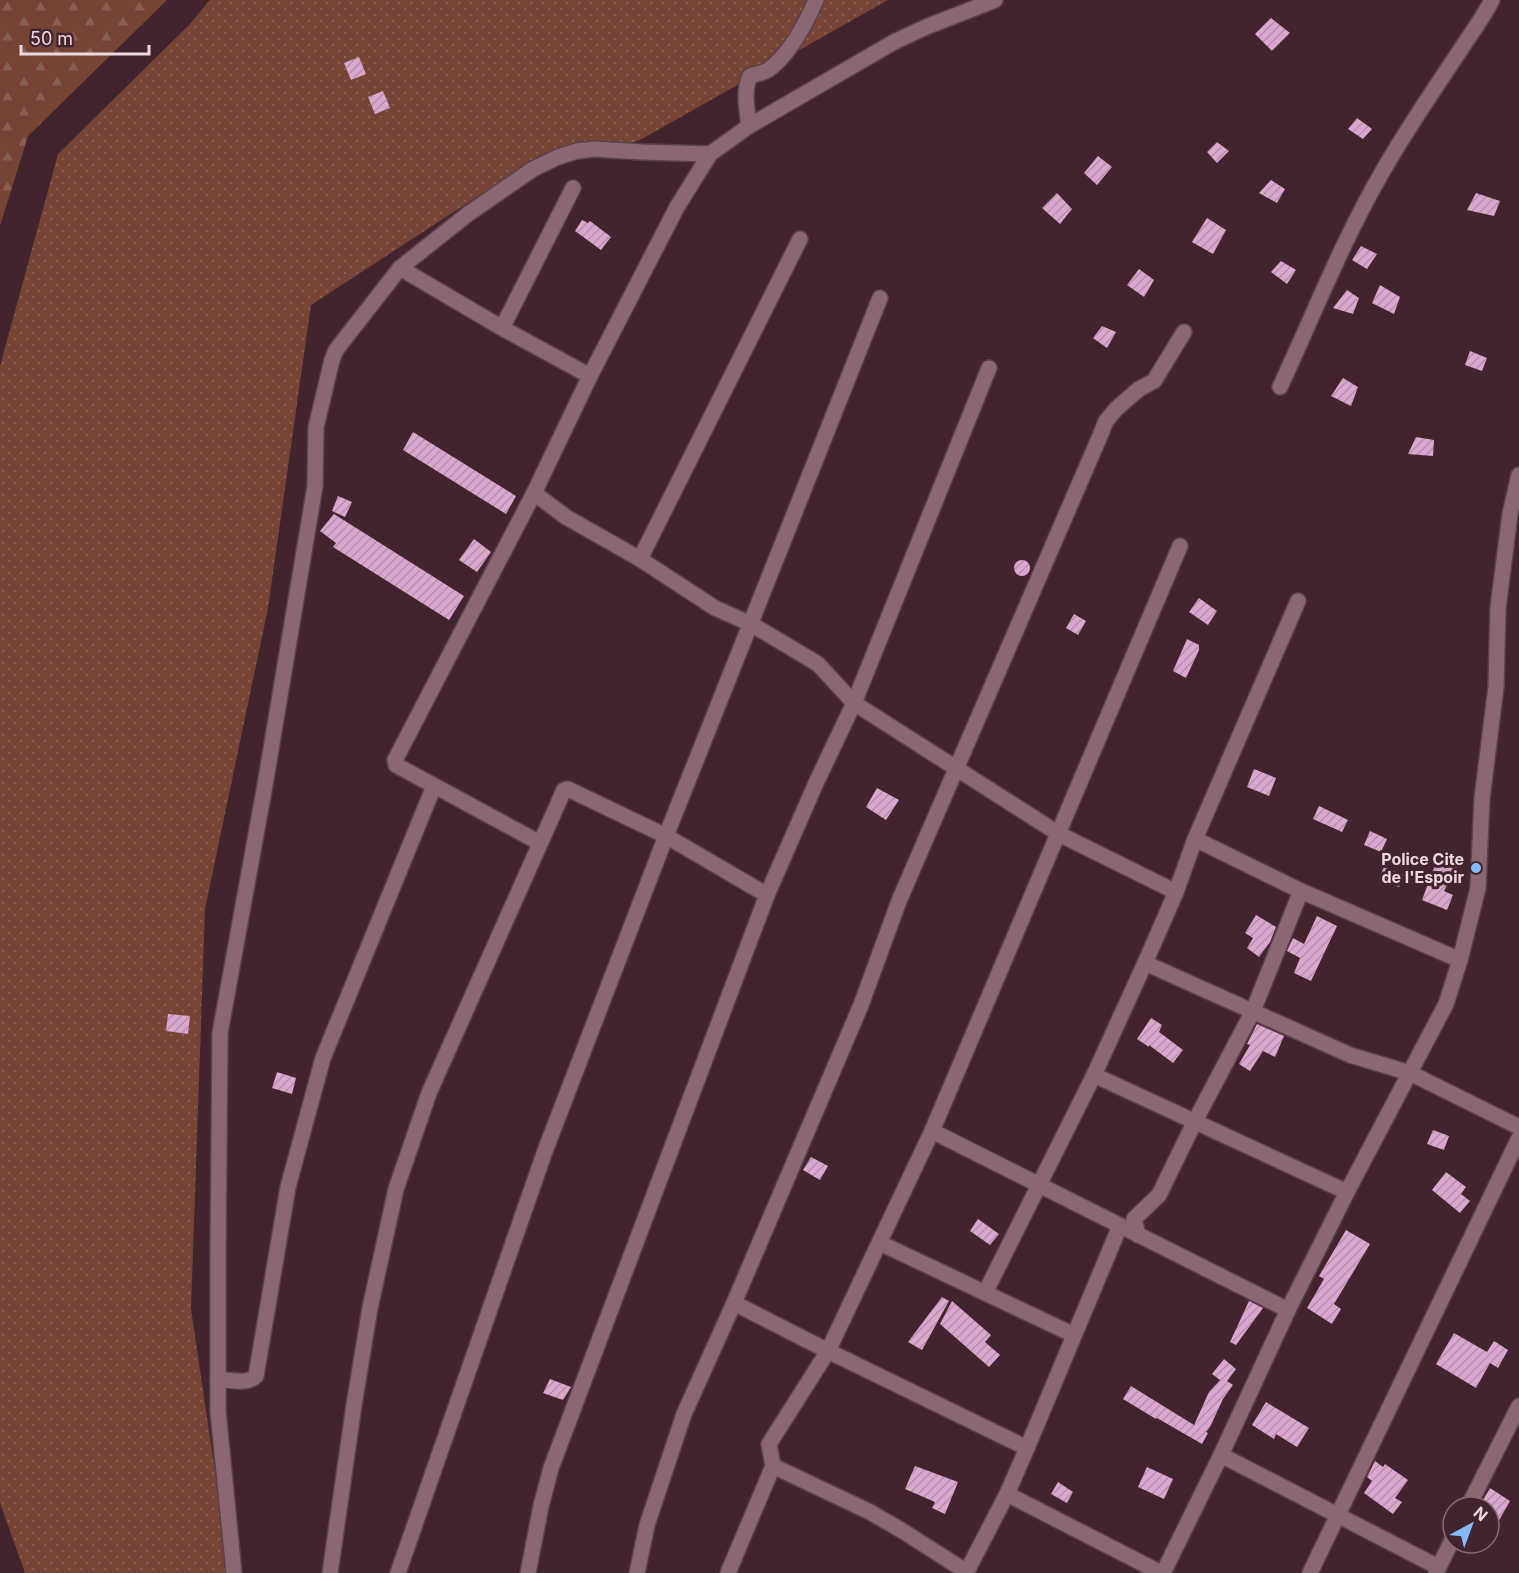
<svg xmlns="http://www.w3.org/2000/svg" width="1519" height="1573" font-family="Inter,sans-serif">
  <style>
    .forest { fill: url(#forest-firs) }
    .garden { fill: url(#garden-dots) }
    .building { fill: url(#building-hatch) }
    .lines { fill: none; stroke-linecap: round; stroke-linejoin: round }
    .street-casing { stroke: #5b414b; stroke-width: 18 }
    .street { stroke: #8b6773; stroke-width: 15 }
    .poi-dot { fill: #86bbfb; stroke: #42242f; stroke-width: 2 }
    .labels { text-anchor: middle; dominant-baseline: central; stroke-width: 6; stroke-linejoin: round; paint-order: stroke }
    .poi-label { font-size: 16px; font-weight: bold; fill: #eed9e0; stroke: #42242f; text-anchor: end }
  </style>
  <defs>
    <pattern id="forest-firs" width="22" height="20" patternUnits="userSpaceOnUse" patternTransform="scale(1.5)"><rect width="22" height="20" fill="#754435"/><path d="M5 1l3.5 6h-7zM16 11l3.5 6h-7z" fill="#895e52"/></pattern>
    <pattern id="garden-dots" width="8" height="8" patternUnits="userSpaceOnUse" patternTransform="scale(1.5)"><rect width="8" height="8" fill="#754435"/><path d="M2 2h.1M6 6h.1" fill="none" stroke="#895e52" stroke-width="1.8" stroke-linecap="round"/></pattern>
    <pattern id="building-hatch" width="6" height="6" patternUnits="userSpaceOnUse" patternTransform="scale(1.5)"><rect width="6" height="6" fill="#dca7ce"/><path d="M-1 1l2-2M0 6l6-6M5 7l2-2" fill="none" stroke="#b78eab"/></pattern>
  </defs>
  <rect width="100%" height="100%" fill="#42242f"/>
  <!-- forest -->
  <path class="forest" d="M0 0H167L28 136 0 226Z"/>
  <!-- garden -->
  <path class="garden" d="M210 0H888L640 140 492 187 311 305 268 608 205 909 191 1309 230 1573H25L0 1503V366L58 154 189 25Z"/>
  <!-- building -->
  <g class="building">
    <path d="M1271 18 1290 33 1272 51 1255 34Z"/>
    <path d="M359 57 366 74 351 80 344 63Z"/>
    <path d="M383 91 390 108 375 114 368 97Z"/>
    <path d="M1357 118 1372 129 1363 139 1348 129Z"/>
    <path d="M1217 142 1229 151 1217 163 1207 152Z"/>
    <path d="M1098 156 1112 167 1097 185 1084 173Z"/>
    <path d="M1271 180 1285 189 1277 203 1259 193Z"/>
    <path d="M1057 193 1072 209 1060 224 1042 208Z"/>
    <path d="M1476 193 1500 201 1494 216 1467 210Z"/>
    <path d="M1207 218 1226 230 1213 254 1192 242Z"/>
    <path d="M582 220 588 223 590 221 611 237 601 250 575 231Z"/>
    <path d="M1361 246 1377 254 1367 269 1352 260Z"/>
    <path d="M1281 261 1296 270 1287 284 1271 272Z"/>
    <path d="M1139 269 1154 280 1144 297 1127 285Z"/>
    <path d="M1380 285 1400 297 1394 314 1372 303Z"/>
    <path d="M1347 290 1359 298 1353 314 1333 308Z"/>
    <path d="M1102 326 1116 332 1107 348 1093 338Z"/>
    <path d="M1470 351 1487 358 1482 371 1465 365Z"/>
    <path d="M1343 378 1358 387 1351 406 1331 396Z"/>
    <path d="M413 432 516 496 506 514 403 450Z"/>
    <path d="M1416 437 1434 440 1433 456 1408 454Z"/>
    <path d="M338 496 352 502 345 517 332 511Z"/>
    <path d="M334 514 464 596 449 620 333 547 336 543 320 531Z"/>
    <path d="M474 539 491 552 477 572 459 560Z"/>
    <circle cx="1022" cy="568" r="8"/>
    <path d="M1199 598 1217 611 1208 625 1189 612Z"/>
    <path d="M1074 614 1086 621 1078 635 1066 628Z"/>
    <path d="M1187 639 1199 645V650L1186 678 1173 671Z"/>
    <path d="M1254 769 1276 778 1269 796 1247 787Z"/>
    <path d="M877 788 899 800 886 820 866 807Z"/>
    <path d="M1319 806 1348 820 1342 832 1313 819Z"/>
    <path d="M1370 831 1387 839 1381 852 1364 845Z"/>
    <path d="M1443 852 1460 861 1444 891 1453 895 1447 910 1422 900 1433 870Z"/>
    <path d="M1384 867 1404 875 1399 887 1379 879Z"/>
    <path d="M1256 915 1276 927 1270 942 1259 957 1247 948 1253 938 1245 933Z"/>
    <path d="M1317 916 1337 926 1311 981 1294 973 1300 958 1287 951 1293 938 1304 944Z"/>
    <path d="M168 1014 190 1016 188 1034 166 1031Z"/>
    <path d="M1151 1018 1162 1025 1159 1032 1183 1050 1173 1063 1149 1045V1047L1137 1039Z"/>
    <path d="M1257 1024 1284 1036 1275 1057 1263 1051 1250 1071 1239 1064 1250 1045 1247 1044Z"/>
    <path d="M277 1072 296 1078 292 1094 272 1088Z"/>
    <path d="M1433 1130 1449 1136 1444 1150 1427 1144Z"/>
    <path d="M811 1157 828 1166 820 1180 803 1170Z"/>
    <path d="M1446 1172 1466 1187 1461 1194 1470 1201 1460 1213 1432 1190Z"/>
    <path d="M978 1219 999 1234 990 1245 970 1231Z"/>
    <path d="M1346 1230 1370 1244 1334 1304 1341 1309 1332 1324 1307 1308 1324 1279 1319 1276Z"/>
    <path d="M942 1297 949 1301 922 1350 908 1342Z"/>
    <path d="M952 1301 991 1335 985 1342 1000 1355 989 1367 940 1324Z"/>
    <path d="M1249 1301 1263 1308 1236 1345 1230 1342Z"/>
    <path d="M1454 1333 1487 1352 1494 1341 1508 1350 1498 1368 1490 1363 1476 1388 1436 1364Z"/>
    <path d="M1224 1359 1236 1369 1227 1381 1233 1385 1223 1399 1210 1427 1206 1432 1208 1433 1202 1444 1157 1418 1156 1419 1123 1399 1131 1386 1194 1425 1209 1392 1220 1380 1212 1374Z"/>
    <path d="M550 1379 571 1387 563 1400 543 1393Z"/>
    <path d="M1266 1402 1309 1428 1297 1447 1276 1434 1274 1439 1252 1425Z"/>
    <path d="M1375 1461 1383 1467 1385 1464 1408 1480 1395 1498 1402 1502 1393 1514 1364 1493 1372 1481 1367 1477Z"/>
    <path d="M915 1466 958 1482 945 1514 932 1508 935 1502 905 1489Z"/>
    <path d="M1147 1467 1173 1479 1164 1499 1138 1487Z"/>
    <path d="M1058 1482 1073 1492 1067 1503 1051 1494Z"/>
    <path d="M1490 1488 1510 1501 1489 1538V1507H1479Z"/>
  </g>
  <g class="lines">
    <defs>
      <g id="street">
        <path d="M749 126C747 110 743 91 750 76 756 74 763 73 768 70 789 55 806 23 816 0"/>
        <path d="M400 268 502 328 590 376"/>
        <path d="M502 328 573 188"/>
        <path d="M1280 387C1314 314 1343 239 1384 169 1408 127 1436 87 1463 46 1473 31 1484 16 1492 0"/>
        <path d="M534 493 566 517 640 559 715 608 751 624 818 664 854 703 1059 834 1176 892"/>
        <path d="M640 559 800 239"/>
        <path d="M1195 839 1301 891 1460 960"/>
        <path d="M540 843 396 765 395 760 534 493 590 376 677 207 710 154"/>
        <path d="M1145 963 1350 1055 1410 1073 1519 1127"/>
        <path d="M1094 1075 1347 1192"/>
        <path d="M932 1131 1288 1310"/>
        <path d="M1138 1235 1134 1219 1159 1195 1195 1121 1253 1011 1301 891"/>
        <path d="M880 1243 1074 1335"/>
        <path d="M985 1293 1094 1075 1145 963 1176 892 1195 839 1298 601"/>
        <path d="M734 1303 828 1351 1027 1448"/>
        <path d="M218 1379C230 1380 247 1385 256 1376L288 1187 323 1058 434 786"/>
        <path d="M1221 1455 1438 1567"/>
        <path d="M773 1466 870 1512 901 1530 967 1572"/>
        <path d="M1007 1494 1161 1573"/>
        <path d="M1468 1507 1519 1406"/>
        <path d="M234 1573 218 1411V1255L220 1033 265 785 315 486 316 427 332 360 336 350 400 268 468 214 533 169 558 157 577 151 594 149 642 152 710 154 749 126 894 42 926 27 995 0"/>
        <path d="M330 1573 354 1405 370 1308 396 1189 429 1093 564 790 568 789 666 836 767 895"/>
        <path d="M398 1573 545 1151 666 836 880 298"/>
        <path d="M528 1573 541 1506 551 1468 767 895 816 783 854 703 989 368"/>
        <path d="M637 1573 647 1525 684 1414 734 1303 861 1005 899 901 1100 436 1106 421 1116 409 1139 389 1154 381 1184 332"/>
        <path d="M728 1573 773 1466 769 1444 828 1351 932 1131 1180 546"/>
        <path d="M966 1573 1007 1494 1027 1448 1120 1226"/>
        <path d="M1163 1573 1221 1455 1288 1310 1347 1192 1446 1004 1460 960 1478 888 1482 799 1496 687 1498 608 1510 514 1519 475"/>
        <path d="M1310 1573 1519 1138"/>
        <path d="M1436 1573 1453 1538"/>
      </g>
    </defs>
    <!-- street casing -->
    <use href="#street" class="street-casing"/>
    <!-- street -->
    <use href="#street" class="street"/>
  </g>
  <!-- markers -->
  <circle class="poi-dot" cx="1476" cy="868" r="6"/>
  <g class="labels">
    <!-- poi labels -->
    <g class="poi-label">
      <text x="1464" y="859">Police Cite<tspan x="1464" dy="18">de l'Espoir</tspan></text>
    </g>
  </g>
  <!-- north arrow -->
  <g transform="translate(1471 1525) rotate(41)"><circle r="28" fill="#42242f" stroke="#876c76" stroke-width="1.5"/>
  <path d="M0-4.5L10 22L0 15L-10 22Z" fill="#86bbfb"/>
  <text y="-9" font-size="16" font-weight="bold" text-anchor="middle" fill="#eed9e0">N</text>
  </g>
  <!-- scale -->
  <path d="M21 45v9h128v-9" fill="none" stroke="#eed9e0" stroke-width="3"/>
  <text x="30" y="45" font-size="18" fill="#eed9e0" stroke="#42242f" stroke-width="4.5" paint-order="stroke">50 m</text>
</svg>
